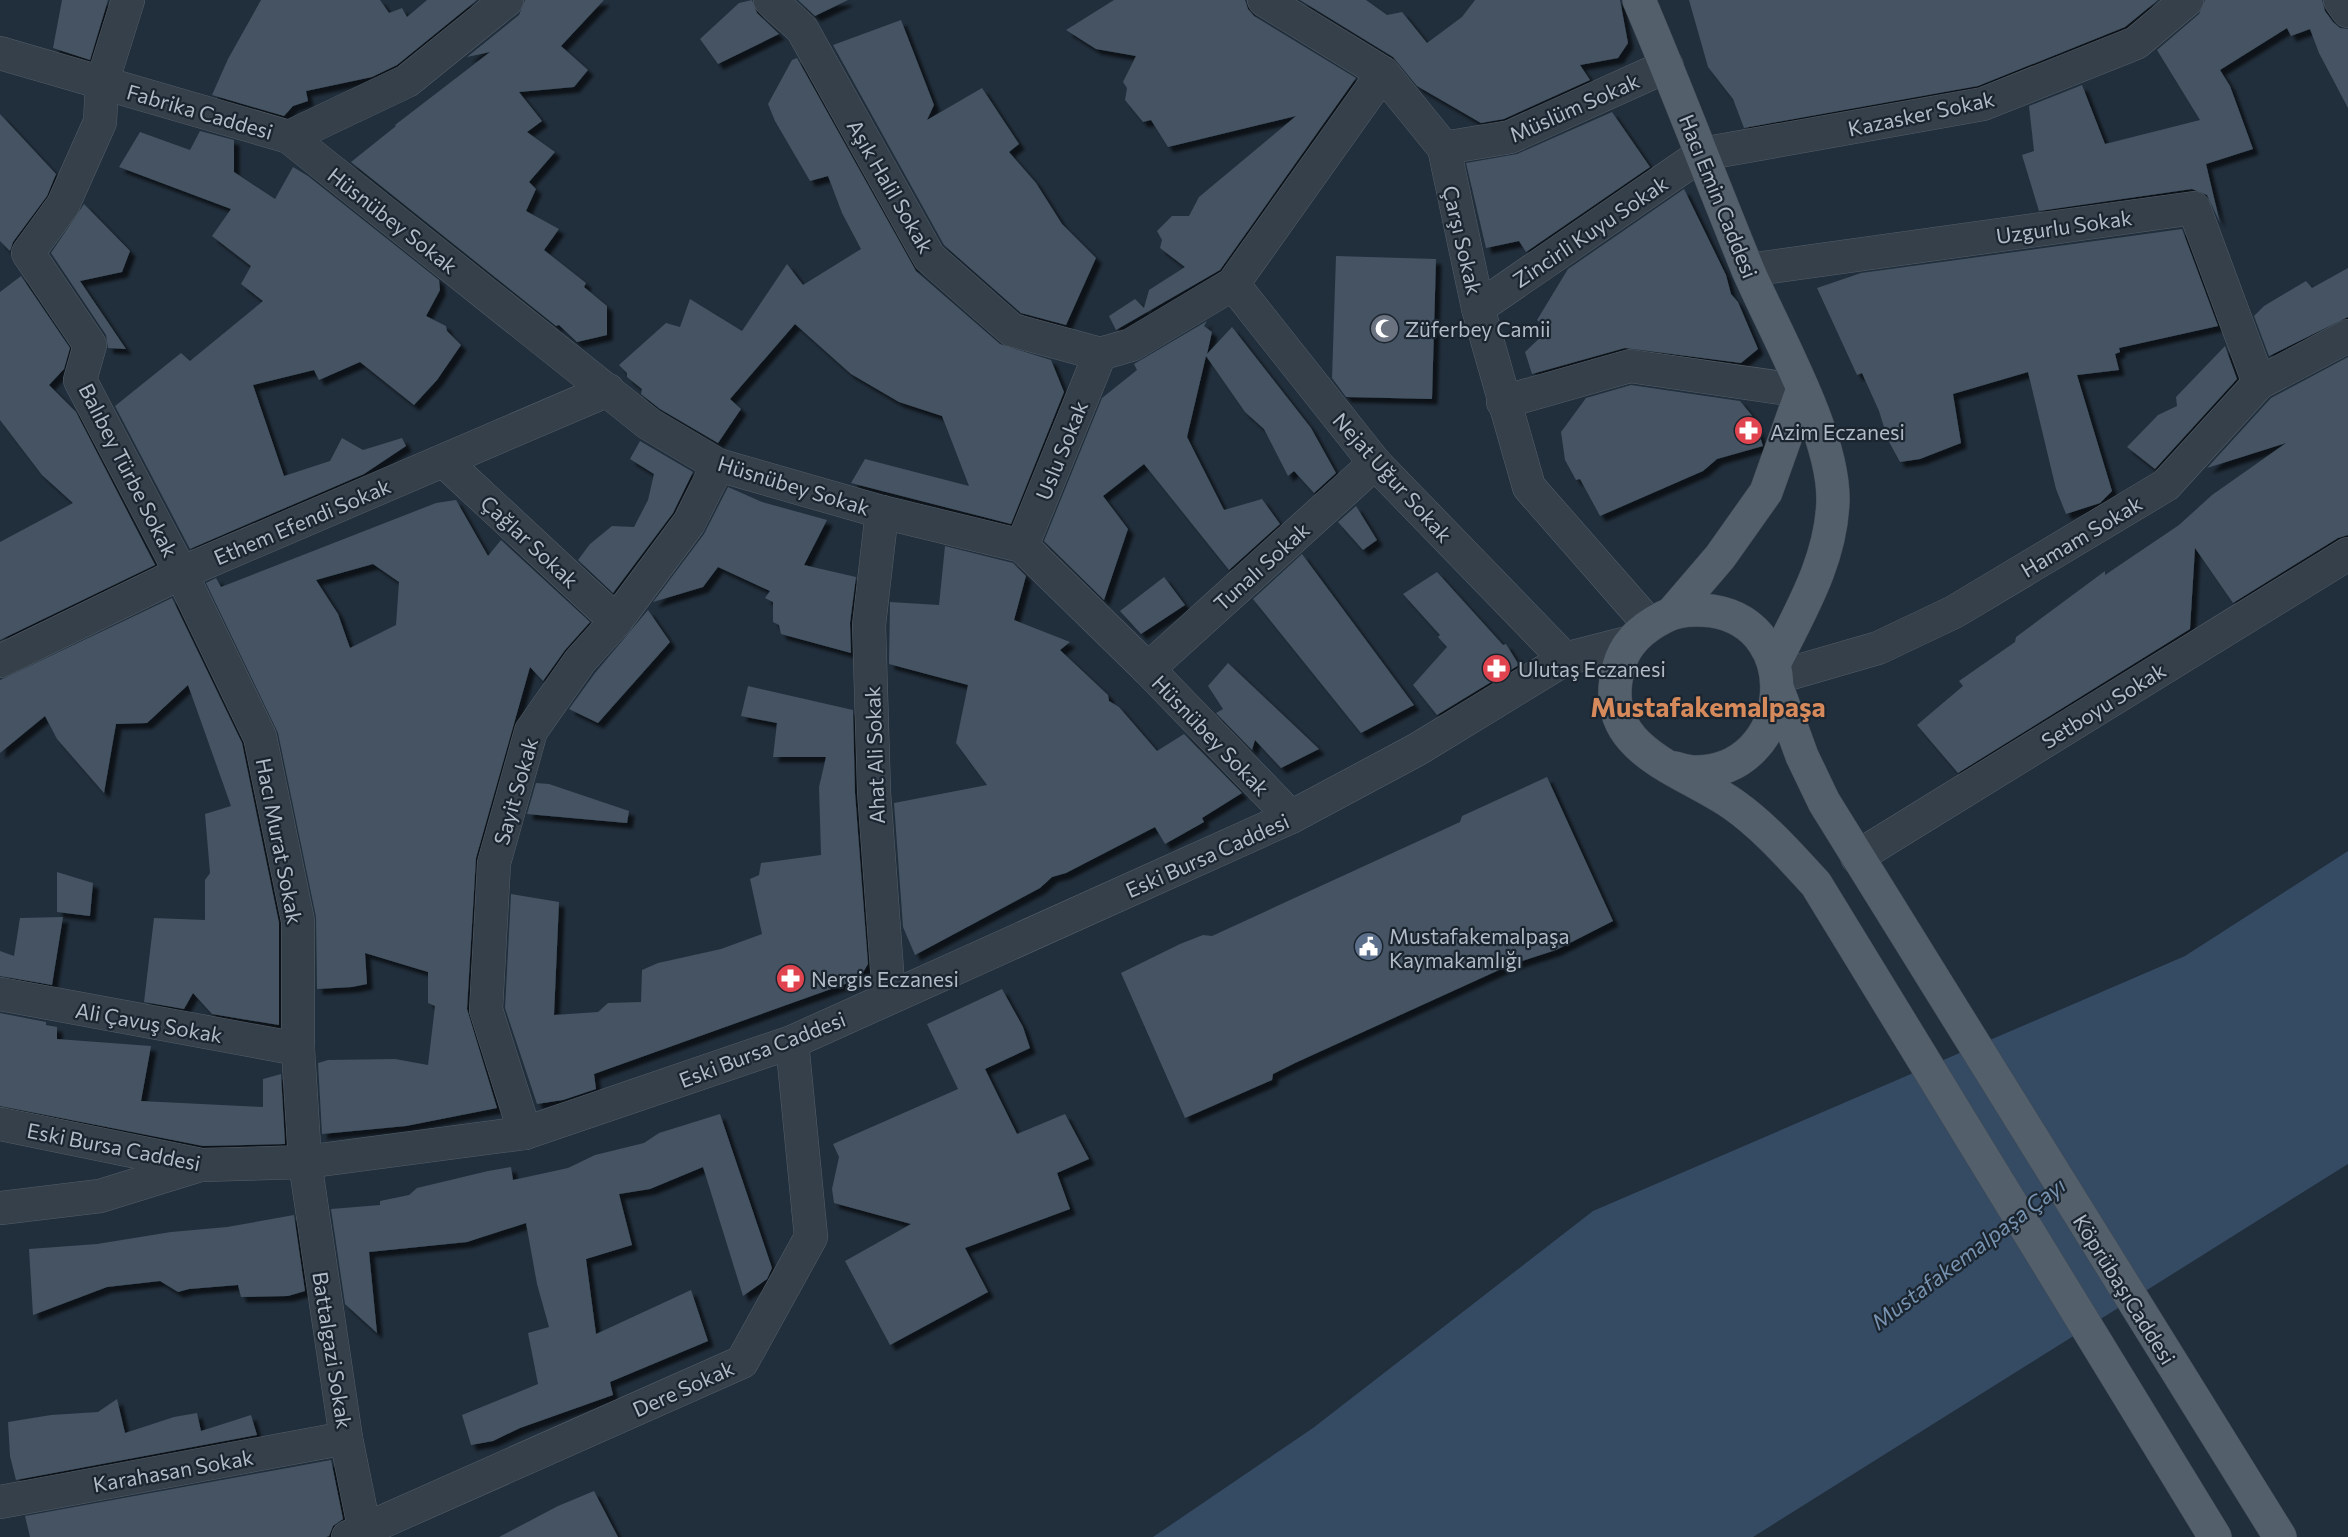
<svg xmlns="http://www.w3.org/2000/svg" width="2348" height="1537" font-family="Commissioner,sans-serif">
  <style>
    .water { fill: #354b63 }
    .building { fill: #445362; fill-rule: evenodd; filter: url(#shadow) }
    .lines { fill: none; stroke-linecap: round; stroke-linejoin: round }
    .minor-casing { stroke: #535e69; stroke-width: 34 }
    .major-casing { stroke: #3f4954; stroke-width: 34 }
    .minor { stroke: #35404b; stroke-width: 33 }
    .major { stroke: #535f6b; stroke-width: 33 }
    .labels { text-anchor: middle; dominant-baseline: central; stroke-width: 4.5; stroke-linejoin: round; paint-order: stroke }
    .street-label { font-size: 21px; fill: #b0bbc7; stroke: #1b2530 }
    .poi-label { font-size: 21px; fill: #b0bbc7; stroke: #1b2530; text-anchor: start }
    .water-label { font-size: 22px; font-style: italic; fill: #7793b0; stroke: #1b2530 }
    .district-label { font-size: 27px; font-weight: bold; fill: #d68a5c; stroke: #1b2530 }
  </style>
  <defs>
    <filter id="shadow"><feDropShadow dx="5.5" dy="5.5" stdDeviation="1.5" flood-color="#0009"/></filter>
  </defs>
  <rect width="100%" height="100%" fill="#212e3b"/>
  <!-- water -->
  <path class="water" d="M2348 851V1164L1753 1537H1153L1313 1428 1593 1211 2185 956Z"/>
  <!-- building -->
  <g class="building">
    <path d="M62 0H108L90 60 53 48Z"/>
    <path d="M261 0H380L389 13 402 8 407 17 427 0H477L397 65 372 77 306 91 308 101 293 106 284 116 212 95 228 59Z"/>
    <path d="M525 0H604L561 46 588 70 574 87 519 92 542 121 527 132 555 152 529 182 536 189 526 211 559 229 544 250 586 283 584 287 607 306V335L577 342 559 325 556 326 351 162 396 126 395 125 490 52 467 57 519 15Z"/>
    <path d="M752 0 757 13 779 34 718 64 700 39 739 3Z"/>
    <path d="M798 0H848L815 16Z"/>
    <path d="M1114 0H1245L1248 9 1254 16 1356 78 1220 270 1116 330 1109 316 1135 299 1144 308 1149 290 1185 267 1160 248 1162 240 1157 231 1172 216H1189L1199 197 1296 116 1168 147 1151 120 1143 122 1125 100 1127 88 1123 82 1136 56 1096 49 1066 30Z"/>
    <path d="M1300 0H1366L1387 15 1402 12 1427 43 1462 17 1475 0H1620L1628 43 1618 58 1580 65 1590 80 1504 119 1481 123 1417 86 1393 57Z"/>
    <path d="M1689 0H2158L2125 27 1978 86 1744 128 1733 99 1708 67Z"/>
    <path d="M2205 0H2322L2325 11 2333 22 2340 28 2348 29V108L2319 53 2310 29 2291 36 2287 28 2220 70 2230 86 2253 149 2206 164 2220 223 2207 195 2192 189 2039 211 2022 155 2034 151 2029 106 2082 85 2105 144 2200 120 2157 50 2199 14Z"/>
    <path d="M901 20 934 105 927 120 982 88 1019 144 1009 152 1036 183 1062 224 1096 258 1066 325 1021 313 944 245 833 45Z"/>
    <path d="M797 58 916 271 1000 344 1051 360 1064 392 1011 524 851 483 865 459 969 486 942 416 899 402 851 374 795 324 730 399 741 409 718 443 660 409 641 394 642 389 627 377V373L619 365 666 323 680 327 690 299 742 331 787 264 803 285 861 249 842 213 828 176 810 181 775 121 768 104 792 60Z"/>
    <path d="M1612 112 1650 167 1526 252 1519 241 1486 248 1466 163 1517 154Z"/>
    <path d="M0 114 56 174 47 196 13 242 10 251 0 241Z"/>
    <path d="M200 131 234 140V172L275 199 293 167 308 176 439 280 440 290 426 316 446 326 447 331 461 345 437 380 414 405 360 362 319 380 314 370 253 385 284 476 330 461 342 438 363 450 402 438 406 446 364 474 190 549 115 406 181 353 190 361 263 301 241 284 251 266 212 236 231 209 119 167 140 132 190 150Z"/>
    <path d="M1684 189 1726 275 1731 294 1738 302 1758 349 1741 363 1625 348 1532 374 1525 352 1548 330 1537 320 1568 269Z"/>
    <path d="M84 204 130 251 122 272 80 281 126 349 108 348 106 335 51 253Z"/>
    <path d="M2182 229 2218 326 2119 348 2120 352 2115 354 2119 370 2077 375 2112 491 2100 503 2066 514 2056 489 2028 372 1953 394 1961 443 1920 459 1900 462 1888 440 1879 411 1862 373 1857 375 1817 288 1861 273Z"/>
    <path d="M1336 256 1436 259 1432 399 1346 397 1332 378Z"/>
    <path d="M2348 268V317L2269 356 2254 316 2264 306 2306 281 2312 288Z"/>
    <path d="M21 276 70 348 64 369 49 385 76 412 155 565 0 640V542L73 503 42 475 0 420V292Z"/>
    <path d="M1207 321 1204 326 1212 332 1207 354 1232 327 1311 428 1336 473 1314 493 1294 471 1288 476 1264 429 1245 412 1206 356 1187 437 1224 510 1262 499 1280 524 1229 570 1144 464 1103 496 1128 529 1104 600 1044 541 1102 398 1137 370 1134 364Z"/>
    <path d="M2225 346 2237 379 2155 469 2127 447 2158 415 2177 406 2176 397Z"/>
    <path d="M2348 357V535L2338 538 2233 603 2195 548 2190 629 1958 773 1917 725 1963 686 1959 681 2015 642 2016 637 2105 571V575L2179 525 2212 495 2286 443 2207 468 2271 398Z"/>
    <path d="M1631 385 1740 401 1754 418 1763 446 1717 459 1703 471 1600 516 1580 479 1576 480 1565 460 1561 432 1586 398Z"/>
    <path d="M640 441 693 472 673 513 613 593 578 560 590 544 612 526 634 527 648 500 654 474 630 459Z"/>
    <path d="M728 487 762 502 827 520 804 565 856 577 850 623 851 653 781 634 779 625 773 622V602L765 598 770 591 718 567 703 587 653 602 704 534Z"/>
    <path d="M456 500 488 556 501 540 590 622 565 650 543 681 530 667 476 858 467 1009 497 1108 406 1126 322 1134 318 1063 328 1060 395 1059 428 1065 435 1006 428 1003V972L365 953 367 984 352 987 317 989 316 917 278 733 206 583 216 578 221 587 436 503ZM373 564 399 582 396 625 350 648 338 614 316 580Z"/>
    <path d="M1356 506 1377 540 1363 550 1338 522Z"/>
    <path d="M945 546 1013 563 1026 576 1014 620 1070 642 1060 650 1108 695 1109 701 1119 707 1157 751 1184 734 1242 793 1202 818 1204 822 1165 844 1155 827 1066 873 1052 877 1040 888 915 955 903 927 894 803 987 785 956 743 968 685 889 664 890 602 939 605Z"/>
    <path d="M1302 554 1414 705 1361 733 1253 599Z"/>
    <path d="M1437 572 1503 645 1506 644 1519 665 1437 715 1413 685 1447 647 1438 637 1440 635 1403 594Z"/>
    <path d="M1164 577 1185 605 1141 634 1120 611Z"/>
    <path d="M172 598 242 743 279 923V1025L212 1014 193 993 184 1009 144 1002 154 918 205 920V880L210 873 205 814 231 806 188 685 147 723 116 724 104 793 57 739 45 716 0 753V680Z"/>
    <path d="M648 610 670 642 598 723 569 709 595 673Z"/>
    <path d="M1228 663 1319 749 1281 768 1255 740 1252 750 1216 713 1223 709 1208 686Z"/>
    <path d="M748 686 853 710 855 793 868 964 859 979 594 1074 596 1089 563 1100 537 1104 505 1008 511 894 559 902 554 1015 598 1012 608 1003 641 1002 642 970 658 963 721 949 762 934 750 879 759 875 761 863 821 855 819 787 826 757H773L777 723 741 716Z"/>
    <path d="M1547 777 1613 921 1556 950 1510 965 1295 1063 1273 1074 1272 1080 1185 1118 1121 973 1180 944 1203 935 1212 936 1460 822 1462 816Z"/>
    <path d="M536 783 549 784 629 811 627 823 527 814Z"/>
    <path d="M57 872 93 883 90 916 57 912Z"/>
    <path d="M63 917 52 985 0 976V951L14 956 20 918Z"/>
    <path d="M1002 989 1023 1027 1030 1048 985 1069 1017 1134 1065 1114 1089 1159 1057 1173 1070 1209 965 1248 988 1292 890 1345 845 1261 911 1224 834 1203 832 1189 839 1157 833 1144 958 1089 927 1024Z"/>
    <path d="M0 1013 46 1022V1025L57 1027V1039L151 1046 141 1101 263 1107V1079L281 1074 285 1144 203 1146 0 1106Z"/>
    <path d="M720 1114 772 1268 767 1279 743 1296 703 1167 650 1189 619 1194 632 1245 586 1259 596 1334 691 1290 708 1341 610 1382 613 1395 520 1428 493 1441 471 1445 462 1415 538 1384 528 1333 549 1327 537 1284 526 1223 467 1242 369 1252 377 1333 345 1304 331 1209 380 1205V1201L409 1195 417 1188 488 1171 511 1167 513 1180 568 1168 595 1155 644 1143 659 1133Z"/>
    <path d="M294 1215 305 1291 288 1296 241 1297 238 1285 189 1289 178 1292 160 1281 107 1287 33 1315 29 1249 97 1244 171 1232 227 1227Z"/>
    <path d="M117 1399 125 1433 174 1417 197 1413 201 1431 251 1415 257 1435 16 1480 10 1456 8 1422 51 1415 98 1412Z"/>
    <path d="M331 1460 343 1519 333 1526 329 1536 326 1537H30L25 1516Z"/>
    <path d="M594 1491 618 1537H499L558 1506Z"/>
  </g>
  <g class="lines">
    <defs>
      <g id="minor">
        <path d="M128 0 102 83 100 122 63 205 28 253 90 345 80 380 181 573 260 737 298 921V1049L305 1162 346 1438 366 1537"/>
        <path d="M770 0 802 29 929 257 1012 330 1100 354 1131 345 1233 284 1383 73"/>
        <path d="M1264 0 1383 73 1444 148 1478 308 1529 487 1649 624"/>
        <path d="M2340 0 2348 11"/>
        <path d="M0 53 289 137 407 81 507 0"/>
        <path d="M289 137 649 424 718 465 882 512 1022 546 1148 669 1291 817"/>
        <path d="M1444 148 1510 137 1667 66"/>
        <path d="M1748 270 2194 208 2259 383"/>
        <path d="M1233 284 1375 463 1565 659"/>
        <path d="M1478 308 1702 154 1983 104 2136 43 2187 0"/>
        <path d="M1503 402 1630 366 1802 391"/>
        <path d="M444 461 616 621"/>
        <path d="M882 512 869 625 874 792 889 998"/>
        <path d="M1022 546 1100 354"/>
        <path d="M0 661 181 573 608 390"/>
        <path d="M1148 669 1375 463"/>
        <path d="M1778 677 1878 648 1954 612 2166 485 2259 383 2348 336"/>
        <path d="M1857 857 2348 554"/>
        <path d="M0 994 298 1049"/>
        <path d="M0 1124 201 1165 305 1162 525 1133 792 1042 1291 817 1418 749 1565 659 1631 642"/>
        <path d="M525 1133 486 1010 494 863 531 731 580 661 616 621 689 523 718 465"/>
        <path d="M0 1208 100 1196 197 1166"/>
        <path d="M0 1502 346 1438"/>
        <path d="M348 1537 742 1362 811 1237 792 1042"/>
      </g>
      <g id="major">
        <path d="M1639 0C1677 89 1711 180 1748 270 1775 333 1833 432 1833 499 1832 559 1800 612 1774 664"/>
        <path d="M1672 613 1720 557 1766 492 1802 391"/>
        <path d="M1778 690 1802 756 1824 802 2280 1537"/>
        <path d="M1668 767C1677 768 1687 772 1695 772 1793 772 1808 626 1712 611 1696 609 1679 609 1664 617 1644 627 1625 643 1619 666 1595 751 1682 768 1734 805 1765 827 1791 857 1816 884L2215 1537"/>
      </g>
    </defs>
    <!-- minor casing -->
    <use href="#minor" class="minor-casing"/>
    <!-- major casing -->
    <use href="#major" class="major-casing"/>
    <!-- minor -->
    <use href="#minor" class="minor"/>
    <!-- major -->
    <use href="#major" class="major"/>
  </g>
  <!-- icons -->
  <defs>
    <symbol id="mosque-disc" viewBox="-11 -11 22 22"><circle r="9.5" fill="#6b7280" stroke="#1b2530"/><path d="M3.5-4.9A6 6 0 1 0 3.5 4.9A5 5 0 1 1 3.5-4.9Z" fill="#fff"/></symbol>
    <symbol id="pharmacy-disc" viewBox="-11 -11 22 22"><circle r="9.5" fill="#e0444e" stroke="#1b2530"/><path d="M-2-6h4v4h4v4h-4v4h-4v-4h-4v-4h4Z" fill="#fff"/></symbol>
    <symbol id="civic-disc" viewBox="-11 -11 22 22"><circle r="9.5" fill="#5c6f8a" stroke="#1b2530"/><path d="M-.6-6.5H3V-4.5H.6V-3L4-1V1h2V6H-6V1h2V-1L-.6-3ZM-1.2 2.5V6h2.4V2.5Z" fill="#fff"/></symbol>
  </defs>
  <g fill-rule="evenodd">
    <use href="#mosque-disc" x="1368" y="312" width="33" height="33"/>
    <use href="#pharmacy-disc" x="1732" y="414" width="33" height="33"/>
    <use href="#pharmacy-disc" x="1480" y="652" width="33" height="33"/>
    <use href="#civic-disc" x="1352" y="930" width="33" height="33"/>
    <use href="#pharmacy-disc" x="774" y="962" width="33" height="33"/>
  </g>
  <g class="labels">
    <!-- street labels -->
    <g class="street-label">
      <text transform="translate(1574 107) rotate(-24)">Müslüm Sokak</text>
      <text transform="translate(200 111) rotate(16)">Fabrika Caddesi</text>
      <text transform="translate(1921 113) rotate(-12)">Kazasker Sokak</text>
      <text transform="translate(891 186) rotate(60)">Aşık Halil Sokak</text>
      <text transform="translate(1719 196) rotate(68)">Hacı Emin Caddesi</text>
      <text transform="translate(393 220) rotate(38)">Hüsnübey Sokak</text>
      <text transform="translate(2064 226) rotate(-8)">Uzgurlu Sokak</text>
      <text transform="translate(1590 231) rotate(-34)">Zincirli Kuyu Sokak</text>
      <text transform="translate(1463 240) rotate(77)">Çarşı Sokak</text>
      <text transform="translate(1061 450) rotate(-68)">Uslu Sokak</text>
      <text transform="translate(129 470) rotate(63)">Balıbey Türbe Sokak</text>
      <text transform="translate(1393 477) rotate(48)">Nejat Uğur Sokak</text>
      <text transform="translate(794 485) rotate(17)">Hüsnübey Sokak</text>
      <text transform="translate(302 521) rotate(-23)">Ethem Efendi Sokak</text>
      <text transform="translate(2081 536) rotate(-31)">Hamam Sokak</text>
      <text transform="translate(530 541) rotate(43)">Çağlar Sokak</text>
      <text transform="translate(1261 566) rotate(-42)">Tunalı Sokak</text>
      <text transform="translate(2103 705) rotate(-32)">Setboyu Sokak</text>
      <text transform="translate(1211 735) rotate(46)">Hüsnübey Sokak</text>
      <text transform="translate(874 755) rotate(-92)">Ahat Ali Sokak</text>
      <text transform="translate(515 791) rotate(-74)">Sayit Sokak</text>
      <text transform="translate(280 841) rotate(79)">Hacı Murat Sokak</text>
      <text transform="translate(1207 855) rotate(-24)">Eski Bursa Caddesi</text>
      <text transform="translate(149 1022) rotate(10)">Ali Çavuş Sokak</text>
      <text transform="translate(762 1049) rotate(-21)">Eski Bursa Caddesi</text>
      <text transform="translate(114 1146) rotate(11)">Eski Bursa Caddesi</text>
      <text transform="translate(2125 1289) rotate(58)">KöprübaşıCaddesi</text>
      <text transform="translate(333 1350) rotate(81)">Battalgazi Sokak</text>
      <text transform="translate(683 1388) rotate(-24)">Dere Sokak</text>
      <text transform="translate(173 1470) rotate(-10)">Karahasan Sokak</text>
    </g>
    <!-- poi labels -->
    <g class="poi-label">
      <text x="1405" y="328">Züferbey Camii</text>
      <text x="1770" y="431">Azim Eczanesi</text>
      <text x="1518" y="668">Ulutaş Eczanesi</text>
      <text x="1389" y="935">Mustafakemalpaşa<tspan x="1389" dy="24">Kaymakamlığı</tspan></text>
      <text x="811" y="978">Nergis Eczanesi</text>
    </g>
    <!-- water labels -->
    <g class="water-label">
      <text transform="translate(1968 1253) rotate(-37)">Mustafakemalpaşa Çayı</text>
    </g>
    <!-- district labels -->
    <g class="district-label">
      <text x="1708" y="706">Mustafakemalpaşa</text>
    </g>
  </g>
</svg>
